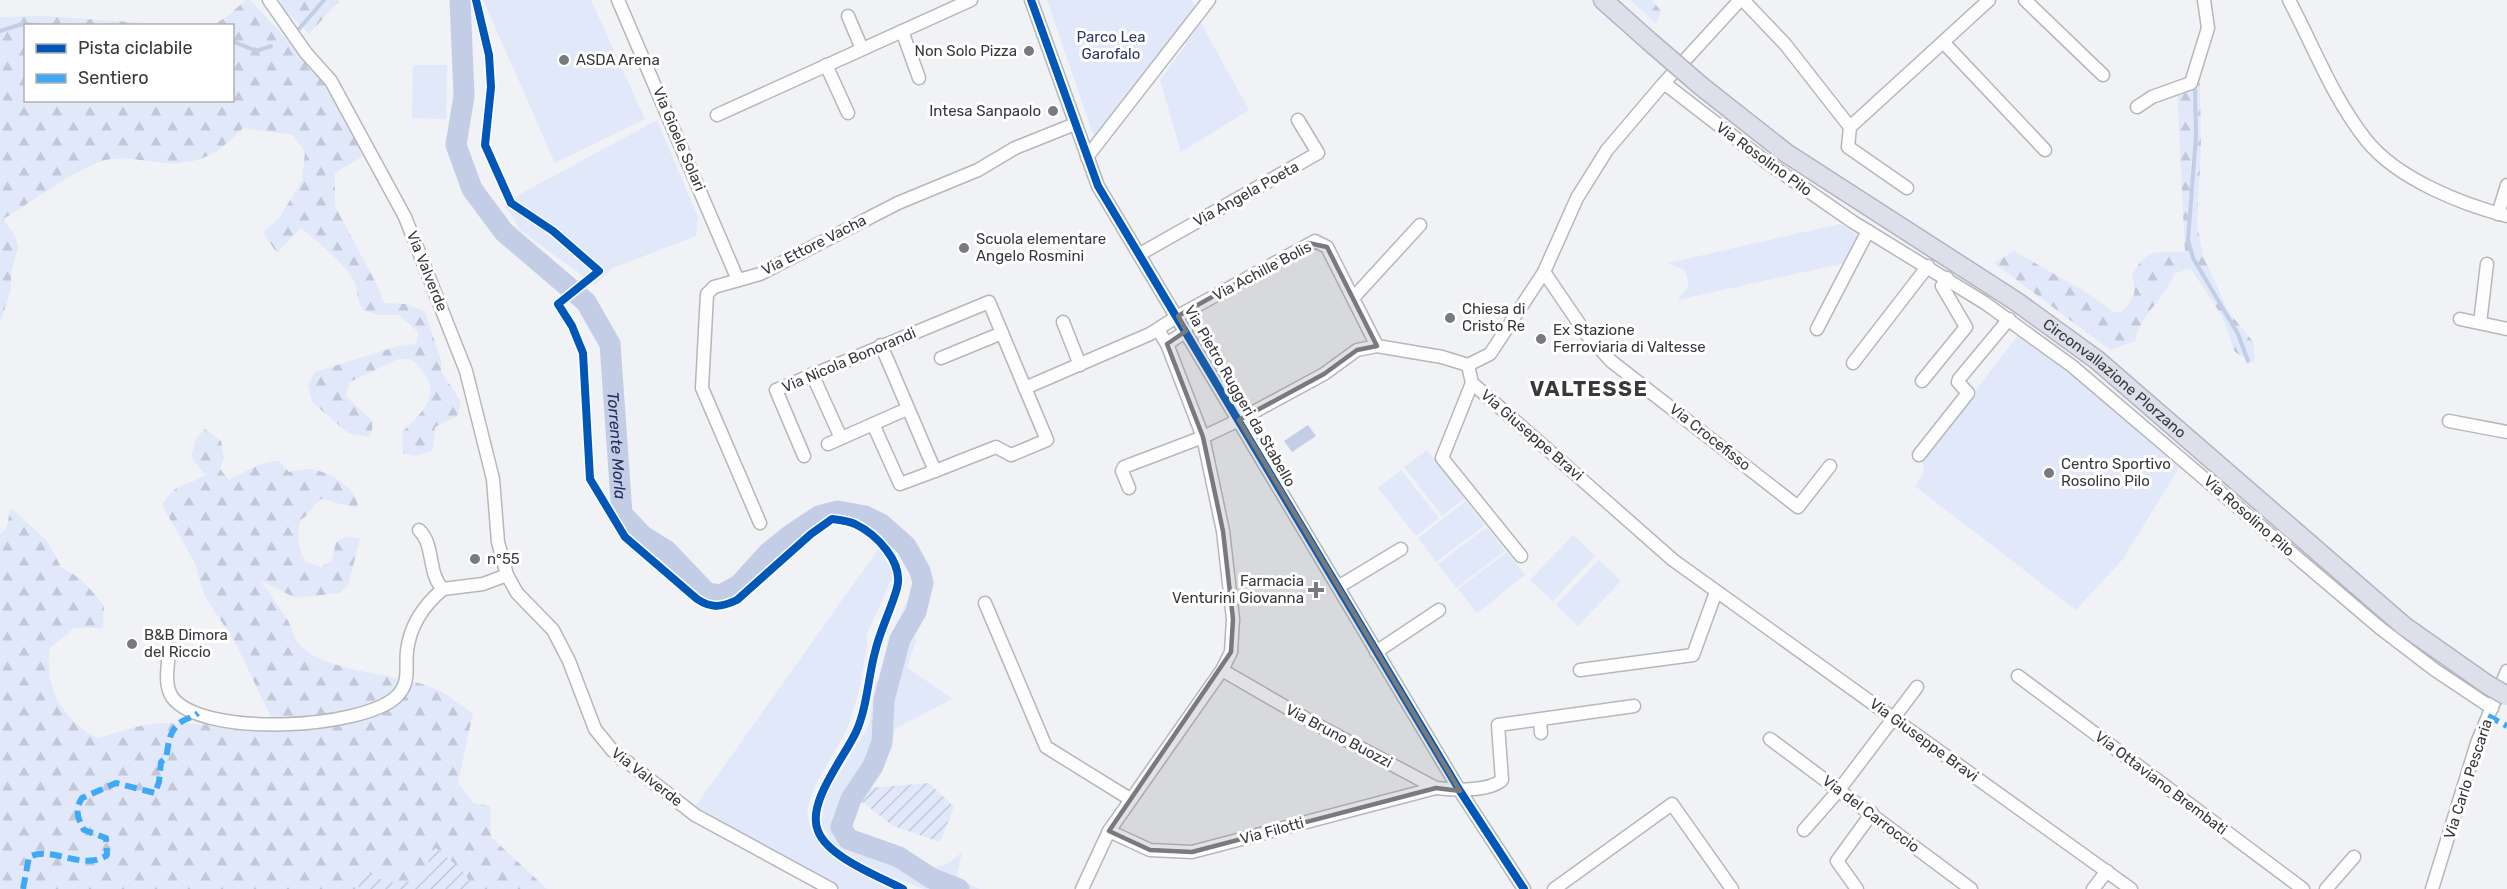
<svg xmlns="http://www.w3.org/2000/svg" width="2507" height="889" font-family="Rubik,sans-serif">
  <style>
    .green { fill: #e1e8fa }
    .forest { fill: url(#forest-firs); fill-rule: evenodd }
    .garden { fill: url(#garden-furrows) }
    .water { fill: #c4cde6 }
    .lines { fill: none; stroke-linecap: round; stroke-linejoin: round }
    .stream { stroke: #c4cde6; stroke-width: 4 }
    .river { stroke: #c4cde6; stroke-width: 21 }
    .minor-casing { stroke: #b6b7b9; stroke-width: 15 }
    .highway-casing { stroke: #b1b5c2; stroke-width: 21 }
    .minor { stroke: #fdfdfe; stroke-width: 12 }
    .highway { stroke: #dddfeb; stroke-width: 18 }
    .highway-bridge-casing { stroke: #b1b5c2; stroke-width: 21; stroke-linecap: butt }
    .highway-bridge { stroke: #dddfeb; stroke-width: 18 }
    .quiet { stroke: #3fa9f5; stroke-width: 6; stroke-dasharray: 12 6; stroke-linecap: butt }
    .cycleway-casing { stroke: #fff; stroke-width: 11 }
    .cycleway { stroke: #0057b8; stroke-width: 8 }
    .marked { fill: #797a7d; fill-opacity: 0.2; stroke: #797a7d; stroke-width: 4.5; stroke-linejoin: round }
    .poi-dot { fill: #797a7d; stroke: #fff; stroke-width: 2 }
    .labels { text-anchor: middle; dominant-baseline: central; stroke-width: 6; stroke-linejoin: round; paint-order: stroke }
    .park-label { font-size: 15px; fill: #2d3967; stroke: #fff }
    .poi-label { font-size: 15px; fill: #39393c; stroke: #fff; text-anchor: start }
    .street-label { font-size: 15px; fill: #39393c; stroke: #fff }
    .water-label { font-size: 16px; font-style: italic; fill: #222d5a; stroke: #fff }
    .district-label { font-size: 21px; font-weight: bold; letter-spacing: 1.5px; fill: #39393c; stroke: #fff }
  </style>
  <defs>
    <pattern id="forest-firs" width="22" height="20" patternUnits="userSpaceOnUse" patternTransform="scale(1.5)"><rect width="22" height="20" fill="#e1e8fa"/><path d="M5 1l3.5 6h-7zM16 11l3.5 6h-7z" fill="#c2c8d7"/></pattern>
    <pattern id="garden-furrows" width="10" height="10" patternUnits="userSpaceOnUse" patternTransform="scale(1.5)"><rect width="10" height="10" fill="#e1e8fa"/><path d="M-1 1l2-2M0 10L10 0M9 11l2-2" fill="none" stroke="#c2c8d7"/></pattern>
  </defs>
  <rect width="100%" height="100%" fill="#f1f2f5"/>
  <!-- green -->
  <g class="green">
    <path d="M483 0H591L645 119 555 163Z"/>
    <path d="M1047 0H1192L1196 9 1095 140Z"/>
    <path d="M1198 18 1249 110 1181 152 1160 80 1186 45 1182 38Z"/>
    <path d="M413 65H447L446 119 412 118Z"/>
    <path d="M657 120 698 217 696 236 613 268 595 285 520 230 504 203Z"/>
    <path d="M1840 224 1859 236 1845 263 1677 300 1689 286 1685 270 1668 263Z"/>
    <path d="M2018 335 2070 373 2179 468 2123 559 2076 610 1915 486 1924 472 1922 460Z"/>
    <path d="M1427 450 1465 498 1442 516 1404 467Z"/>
    <path d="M1401 470 1439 518 1416 536 1378 488Z"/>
    <path d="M1466 501 1485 525 1436 562 1418 538Z"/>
    <path d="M1487 527 1505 551 1456 588 1438 564Z"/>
    <path d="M1573 535 1595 556 1553 601 1530 580Z"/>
    <path d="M879 548 894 574 867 634V647L859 690 848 727 814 788 807 810 810 827 823 847 897 889H840L695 807Z"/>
    <path d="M1507 552 1525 575 1477 613 1458 589Z"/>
    <path d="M1599 560 1621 581 1578 626 1556 605Z"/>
    <path d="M910 596 916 641 907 667 952 699 895 729 892 748 881 770 850 793 837 827C839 834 841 838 848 841 858 846 866 843 876 845 897 849 912 866 933 867 945 868 954 859 962 852L956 879 980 889H924L876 871 832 844 821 821 826 796 869 725 875 683 883 676C883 646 897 623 910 596Z"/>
  </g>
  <!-- forest -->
  <g class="forest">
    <path d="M246 0H250L325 80 363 156 335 173V206L377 285 384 303 407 304 425 312 441 360V371L461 402 457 416 435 427 433 450 414 456 403 453 402 432C429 407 445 389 411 359H398L350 382 345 396 373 421 371 437 348 433 312 402 308 384 315 372 398 346 416 344 418 332 399 315H378L363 310C356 299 358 286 353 279 340 259 319 243 301 228L277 253 263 233 279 218 302 181 305 152 293 135 243 128C214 159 191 168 149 161 132 159 115 156 99 162 66 175 34 201 3 219L15 235 18 248 11 274V289L0 323V17L41 16 175 25 213 24 225 18ZM26 26H232V100H26Z"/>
    <path d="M279 0H340L309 34 284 9Z"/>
    <path d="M1631 0H1652L1661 11 1656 24Z"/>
    <path d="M2200 83 2201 150 2197 225 2203 255 2228 311 2254 343V363L2235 352 2222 316 2191 269 2175 273C2165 300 2141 312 2135 341L2110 350 1994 263 2014 251 2084 291 2113 312H2122C2135 298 2137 292 2132 274 2150 245 2156 255 2185 251L2177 92Z"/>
    <path d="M205 429 221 441 224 458 220 469 229 480C247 472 258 461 279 461L289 472C295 471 302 469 308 469 327 470 355 486 358 506 345 508 333 500 320 499L305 517 300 520C297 537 297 547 306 562L321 567 332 561 336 542 347 536 360 539 348 585 340 593 296 598 261 581C270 594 278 606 287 619 292 627 293 637 299 644 321 673 403 673 438 690 450 696 461 706 473 713L458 783 473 803 490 806 491 837 547 889H474L462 870H434L420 878 397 885 385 883 361 869 358 889H0V534L6 529 11 508 48 542 61 567 81 579 104 605 103 628H74L49 649C49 660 48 672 51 682 56 706 77 729 98 738L135 727 159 723 220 725 272 719 235 642 204 595 195 563 162 505C180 478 183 489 205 475L191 457 196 439Z"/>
  </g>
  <!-- garden -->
  <g class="garden">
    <path d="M929 783 954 807 940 842 893 826 861 801 869 788Z"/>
    <path d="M436 848 462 870 474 889H358L361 869C392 886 402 889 433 870L426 857Z"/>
  </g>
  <!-- water -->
  <path class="water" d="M1308 425 1316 436 1292 452 1284 441Z"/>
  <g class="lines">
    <!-- stream -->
    <g class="stream">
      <path d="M299 29 324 0"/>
      <path d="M0 31 22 24 48 26"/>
      <path d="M232 41 256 51 271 46"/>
      <path d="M2195 90 2196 136 2188 240 2193 258 2238 334 2248 361"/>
    </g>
    <!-- river -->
    <path class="river" id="s1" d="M460 0 464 96 456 145 472 189 504 232 586 302 610 344 622 514 643 536 667 551 707 593 721 595 739 585 768 553 793 533 819 516 838 511 865 516 881 524 906 546 920 571 923 583 916 612 900 639 884 700 882 742 873 766 851 799 841 827 848 839 899 857 931 878 959 889"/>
    <defs>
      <g id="minor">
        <path d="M269 0 306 53 331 81 405 217 466 371 493 479 498 542 507 575 517 593 553 630 569 661 595 729 612 750 695 815 831 889"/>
        <path d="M618 0 738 280"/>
        <path d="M1031 0 1098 186 1460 791 1524 889"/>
        <path d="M1743 0 1785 44 1850 127"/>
        <path d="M2025 0 2103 75"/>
        <path d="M2289 0C2314 47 2333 99 2367 141 2398 179 2461 204 2507 216"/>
        <path d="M848 16 862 49"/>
        <path d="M902 31 919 78"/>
        <path d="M1943 42 2045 150"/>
        <path d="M826 65 848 113"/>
        <path d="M1664 83 1765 161 1853 222 1985 303 2072 366 2380 628 2435 670 2492 708"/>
        <path d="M2137 107 2152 97 2191 83 2208 28 2204 0"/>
        <path d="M717 115 971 0"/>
        <path d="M1087 157 1209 0"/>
        <path d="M1907 188 1848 147 1850 127 1989 0"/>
        <path d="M2498 214 2507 185"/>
        <path d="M1140 254 1318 153 1298 120"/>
        <path d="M1544 272 1587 335 1611 361 1798 507 1830 466"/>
        <path d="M1354 297 1420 225"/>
        <path d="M2460 319 2507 329"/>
        <path d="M1063 322 1080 365"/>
        <path d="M2480 323 2487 264"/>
        <path d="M1817 329 1868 231"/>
        <path d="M1167 344 1186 331"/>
        <path d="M941 358 1002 333"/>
        <path d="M1853 363 1928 266"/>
        <path d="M1468 365 1472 383 1673 560 2131 889"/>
        <path d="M812 374 841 438"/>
        <path d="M1922 381 1966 327 1942 286 1947 278"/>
        <path d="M1472 383 1442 458 1521 556"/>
        <path d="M2449 421 2507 432"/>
        <path d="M873 424 900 484 935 471 881 345"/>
        <path d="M828 444 907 409"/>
        <path d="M1919 455 1968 393 1958 382 1959 379 2009 319"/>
        <path d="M804 456 776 390 989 302 1025 388 1150 334 1178 316 1315 241 1327 247 1377 346"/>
        <path d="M935 471 996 447 1011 455 1047 440 1025 388"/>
        <path d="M1129 488 1122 471 1124 467 1203 437 1239 420 1324 374 1357 350 1377 346 1442 357 1468 365 1490 354 1544 272 1577 198 1607 150 1664 83 1740 0"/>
        <path d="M760 523 702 388 707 294 714 287 760 274 898 203 978 170 1015 148 1075 124"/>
        <path d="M419 530C435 545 427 573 443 589L483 584 507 575"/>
        <path d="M1338 587 1401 549"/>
        <path d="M985 603 1046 747 1130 799"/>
        <path d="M169 648C169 663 163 683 172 697 202 738 361 729 396 697 411 683 405 668 407 651 410 625 424 605 443 589"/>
        <path d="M1376 652 1439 610"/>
        <path d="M1222 670 1310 721 1436 788C1454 790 1488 792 1502 780L1498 725 1634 706"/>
        <path d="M1580 670 1693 655 1716 592"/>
        <path d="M2018 676 2303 889"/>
        <path d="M1540 720 1541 733"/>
        <path d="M1770 739 1971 889"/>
        <path d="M1804 830 1839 790 1917 687"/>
        <path d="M1109 831 1150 850 1192 852 1436 788"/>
        <path d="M1082 889 1109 831 1222 670 1231 652 1233 619 1223 531 1203 437 1167 344 1158 330"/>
        <path d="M1554 889 1672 804 1732 889"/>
        <path d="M1857 889 1837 861 1872 813"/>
        <path d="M2093 889 2107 871"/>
        <path d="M2326 889 2354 857"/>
        <path d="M2432 889 2477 743 2507 671"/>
      </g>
      <g id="highway">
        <path d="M1603 0 1649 41"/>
        <path id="s2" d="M1701 86 1786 153 2017 302 2097 360 2404 626 2488 685"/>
      </g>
    </defs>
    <!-- minor casing -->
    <use href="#minor" class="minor-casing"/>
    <!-- highway casing -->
    <use href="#highway" class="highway-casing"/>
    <!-- minor -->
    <use href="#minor" class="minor"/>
    <!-- highway -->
    <use href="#highway" class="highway"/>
    <defs>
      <g id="highway-bridge">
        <path d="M1649 41 1701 86"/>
        <path d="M2488 685 2507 696"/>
      </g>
    </defs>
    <!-- highway-bridge casing -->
    <use href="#highway-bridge" class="highway-bridge-casing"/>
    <!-- highway-bridge -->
    <use href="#highway-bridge" class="highway-bridge"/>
    <!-- quiet -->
    <g class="quiet">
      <path d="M2488 716 2507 726"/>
      <path d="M23 889 29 857C51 845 84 872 107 855L106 838 84 830C78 819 74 810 82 798L116 783 155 793 159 782 161 762 166 758C169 744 168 731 181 722 187 718 192 718 198 713"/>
    </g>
    <defs>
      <g id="cycleway">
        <path d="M476 0 489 55 491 87 485 145 511 203 553 231 599 271 558 304 572 326 583 353 590 479 625 537 697 599C712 609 722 607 737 600L811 534 832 519C839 520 848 521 855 524 876 534 904 562 897 588 891 610 880 630 875 652 868 678 867 708 856 732 844 758 806 803 818 831 828 857 878 876 903 889"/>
        <path d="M1031 0 1098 186 1460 791 1524 889"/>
      </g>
    </defs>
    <!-- cycleway casing -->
    <use href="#cycleway" class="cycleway-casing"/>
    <!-- cycleway -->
    <use href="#cycleway" class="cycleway"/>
  </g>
  <!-- marked area -->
  <path class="marked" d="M1308 243 1327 247 1377 346 1357 350 1324 374 1239 420 1460 791 1436 788 1192 852 1150 850 1109 831 1231 652 1233 619 1223 531 1203 437 1167 344 1186 331 1178 316Z"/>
  <!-- markers -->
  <g class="poi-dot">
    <circle cx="1029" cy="51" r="6"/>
    <circle cx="564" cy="60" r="6"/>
    <circle cx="1053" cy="111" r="6"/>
    <circle cx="964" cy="248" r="6"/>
    <circle cx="1450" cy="318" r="6"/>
    <circle cx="1541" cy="339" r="6"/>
    <circle cx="2049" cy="473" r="6"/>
    <circle cx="475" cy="559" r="6"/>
    <path d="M1313 581h6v6h6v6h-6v6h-6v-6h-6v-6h6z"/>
    <circle cx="132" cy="644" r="6"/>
  </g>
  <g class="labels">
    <!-- park labels -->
    <g class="park-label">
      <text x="1111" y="37">Parco Lea<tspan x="1111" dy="17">Garofalo</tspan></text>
    </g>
    <!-- poi labels -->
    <g class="poi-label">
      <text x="1017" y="51" text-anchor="end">Non Solo Pizza</text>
      <text x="576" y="60">ASDA Arena</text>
      <text x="1041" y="111" text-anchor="end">Intesa Sanpaolo</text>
      <text x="976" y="239">Scuola elementare<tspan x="976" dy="17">Angelo Rosmini</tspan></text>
      <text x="1462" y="309">Chiesa di<tspan x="1462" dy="17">Cristo Re</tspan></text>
      <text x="1553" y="330">Ex Stazione<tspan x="1553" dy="17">Ferroviaria di Valtesse</tspan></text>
      <text x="2061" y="464">Centro Sportivo<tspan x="2061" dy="17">Rosolino Pilo</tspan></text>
      <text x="487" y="559">n°55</text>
      <text x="1304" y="581" text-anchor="end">Farmacia<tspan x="1304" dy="17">Venturini Giovanna</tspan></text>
      <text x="144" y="635">B&amp;B Dimora<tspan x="144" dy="17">del Riccio</tspan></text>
    </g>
    <!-- street labels -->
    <g class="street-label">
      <text transform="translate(679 139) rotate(67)">Via Gioele Solari</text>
      <text transform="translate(1764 159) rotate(36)">Via Rosolino Pilo</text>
      <text transform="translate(1246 194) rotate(-29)">Via Angela Poeta</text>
      <text transform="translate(814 245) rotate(-27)">Via Ettore Vacha</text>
      <text transform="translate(427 271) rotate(68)">Via Valverde</text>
      <text transform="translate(1262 271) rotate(-28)">Via Achille Bolis</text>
      <text transform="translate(849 360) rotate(-23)">Via Nicola Bonorandi</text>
      <text stroke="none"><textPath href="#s2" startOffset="507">Circonvallazione Plorzano</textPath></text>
      <text transform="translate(1240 396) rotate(60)">Via Pietro Ruggeri da Stabello</text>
      <text transform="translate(1532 435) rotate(41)">Via Giuseppe Bravi</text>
      <text transform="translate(1710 437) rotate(38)">Via Crocefisso</text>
      <text transform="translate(2249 516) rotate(41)">Via Rosolino Pilo</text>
      <text transform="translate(1339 736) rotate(28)">Via Bruno Buozzi</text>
      <text transform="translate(1924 740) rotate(36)">Via Giuseppe Bravi</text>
      <text transform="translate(647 777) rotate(38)">Via Valverde</text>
      <text transform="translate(2468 779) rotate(-72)">Via Carlo Pescaria</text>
      <text transform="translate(2161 783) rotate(37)">Via Ottaviano Brembati</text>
      <text transform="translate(1871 814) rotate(37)">Via del Carroccio</text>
      <text transform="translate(1272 831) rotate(-15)">Via Filotti</text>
    </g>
    <!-- water labels -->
    <g class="water-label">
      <text stroke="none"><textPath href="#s1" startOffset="504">Torrente Morla</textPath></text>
    </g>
    <!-- district labels -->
    <g class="district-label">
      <text x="1589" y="388">VALTESSE</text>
    </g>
  </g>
  <!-- legend -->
  <rect x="24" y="24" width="210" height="78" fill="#ffffff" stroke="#b0b0b1" stroke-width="1.5"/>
  <rect x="36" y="44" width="30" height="9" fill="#0057b8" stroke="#b0b0b1" stroke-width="1.5"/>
  <text x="78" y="54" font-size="18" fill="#39393c">Pista ciclabile</text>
  <rect x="36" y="74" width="30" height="9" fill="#3fa9f5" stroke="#b0b0b1" stroke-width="1.5"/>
  <text x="78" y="84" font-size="18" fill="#39393c">Sentiero</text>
</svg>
